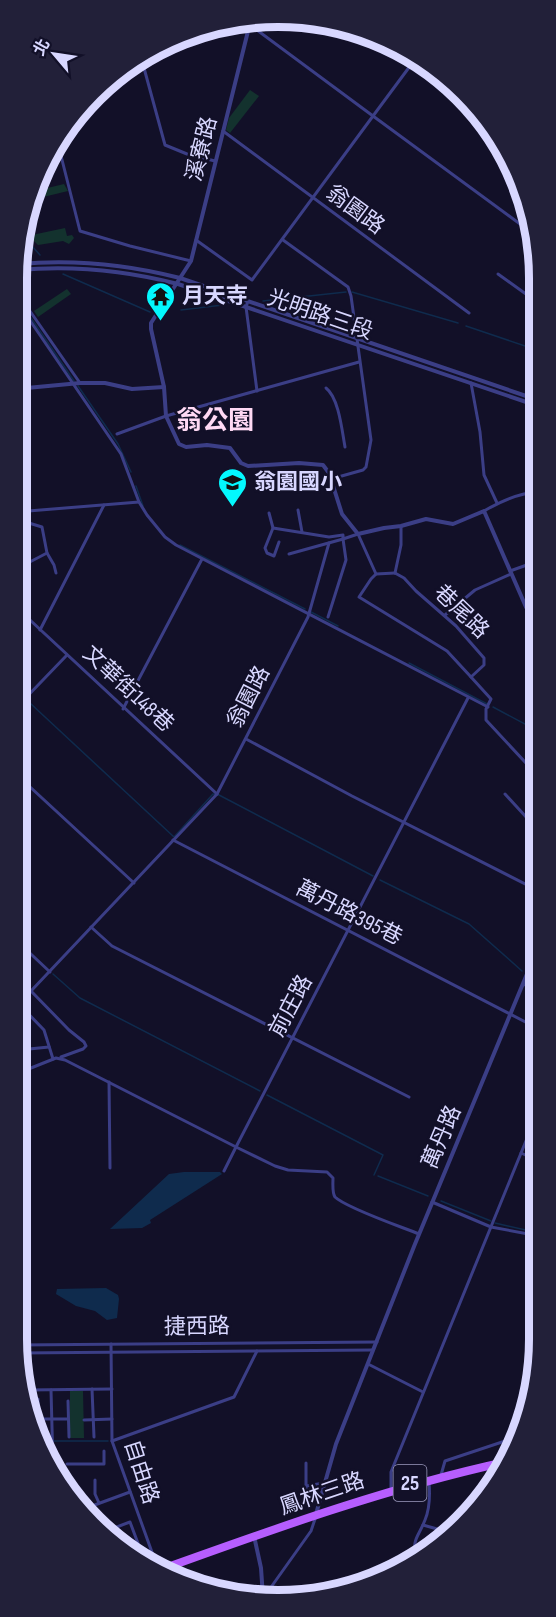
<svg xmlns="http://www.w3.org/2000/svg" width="556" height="1617" font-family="'Sofia Sans Condensed','Noto Sans TC',sans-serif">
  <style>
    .green { fill: #13322e }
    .water { fill: #0f2b4d }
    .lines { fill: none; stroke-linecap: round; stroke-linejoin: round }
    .stream { stroke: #0f2b4d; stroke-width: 1.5 }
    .minor { stroke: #3b3e86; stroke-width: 3 }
    .tertiary { stroke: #3b3e86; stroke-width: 4 }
    .primary { stroke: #b65efe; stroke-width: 4.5 }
    .labels { text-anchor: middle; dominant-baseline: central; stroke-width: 5; stroke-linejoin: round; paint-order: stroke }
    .shield { fill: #121028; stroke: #9d9bbe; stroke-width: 1.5 }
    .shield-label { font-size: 21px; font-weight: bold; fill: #d8d7ff }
    .street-label { font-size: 22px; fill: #d8d7ff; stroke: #121028 }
    .poi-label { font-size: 22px; font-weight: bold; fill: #d8d7ff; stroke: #121028; text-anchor: start }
    .quarter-label { font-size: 26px; font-weight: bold; fill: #ffd9f4; stroke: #121028 }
    .rim { fill: none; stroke: #d8d7ff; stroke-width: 8 }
  </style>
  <rect width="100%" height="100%" fill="#121028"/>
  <!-- green -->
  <g class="green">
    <path d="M250 90 259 96 230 133 226 130 229 118Z"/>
    <path d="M64 184 68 191 31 200 35 191Z"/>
    <path d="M65 228 67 236 72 235 74 238 69 244 63 241 38 245 23 230H30L32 235Z"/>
    <path d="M67 289 71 294 38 317 34 311Z"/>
    <path d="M70 1391H83L84 1438H70Z"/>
  </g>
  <!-- water -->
  <g class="water">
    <path d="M184 1172H220L222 1174 150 1220 151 1223 142 1228 110 1229 169 1174Z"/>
    <path d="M106 1288 118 1295 119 1299 117 1318 107 1320 95 1311 76 1306 56 1294 57 1289Z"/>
  </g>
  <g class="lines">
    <!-- stream -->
    <g class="stream">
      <path d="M22 235 40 255"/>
      <path d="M63 274 150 312"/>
      <path d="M352 292 458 323"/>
      <path d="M16 296 74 381"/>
      <path d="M263 301 346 292"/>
      <path d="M181 310 223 305"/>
      <path d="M466 326 537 350"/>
      <path d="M78 386 118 444 131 472"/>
      <path d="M136 486 143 506"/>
      <path d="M180 545 305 609"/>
      <path d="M311 612 338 626"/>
      <path d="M409 663 487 704"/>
      <path d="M16 690 174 837 213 794 219 795 373 876"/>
      <path d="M493 707 538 731"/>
      <path d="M380 880 469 924 522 971"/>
      <path d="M53 974 80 998 260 1091"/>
      <path d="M534 975H539"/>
      <path d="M267 1095 383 1155 374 1175"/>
      <path d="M378 1176 428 1196"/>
      <path d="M441 1201 491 1221"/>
      <path d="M495 1223 539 1233"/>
      <path d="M38 1441H108"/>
    </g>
    <!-- minor -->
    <g class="minor">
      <path d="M242 19 373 116 416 58"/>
      <path d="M141 57 165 145 187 154 215 161"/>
      <path d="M223 131 469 313"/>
      <path d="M58 144 80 231 130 246 191 261"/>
      <path d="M196 240 252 280 373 116 535 235"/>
      <path d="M283 240 348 287 351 296 371 440 366 467 363 470 331 479"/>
      <path d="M498 274 537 302"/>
      <path d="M16 291 80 383"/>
      <path d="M16 300 121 454 139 502 147 515 165 537 176 545 488 707"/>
      <path d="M248 301 246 307 257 391"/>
      <path d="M471 383 480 432 484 475 497 503"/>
      <path d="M326 388C339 398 342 431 345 447"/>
      <path d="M117 434 166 416 359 362"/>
      <path d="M16 503 19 520 42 527 47 553 24 565 28 591 27 593H22L16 601"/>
      <path d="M298 510 302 532"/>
      <path d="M484 511C501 501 518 493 538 492"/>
      <path d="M16 512 139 502"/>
      <path d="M269 513 273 528 265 548 267 553 274 556 279 542"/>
      <path d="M273 528 329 537 343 535V539L358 534 376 574 395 573"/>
      <path d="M47 553 54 565 56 573"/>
      <path d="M289 554 343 539 346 560 328 617"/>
      <path d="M510 571 538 561"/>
      <path d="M395 573 404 578 416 591 456 626 484 658V665L471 677 491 699 486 709V720L538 776"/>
      <path d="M395 573 401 545V526"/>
      <path d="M376 574 371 579 359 597 447 651 471 677"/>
      <path d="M16 607 217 794"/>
      <path d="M445 615 475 590 511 574"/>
      <path d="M40 630 104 505"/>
      <path d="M16 708 67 655"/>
      <path d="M123 709 202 559"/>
      <path d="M246 739 352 796 539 891"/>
      <path d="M16 774 134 883"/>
      <path d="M505 794 527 818 538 834"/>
      <path d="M173 840 539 1029"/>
      <path d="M91 927 112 946 409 1097"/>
      <path d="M16 940 50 972"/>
      <path d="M16 981 31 991"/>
      <path d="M523 984 539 990"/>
      <path d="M16 1001 44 1030 53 1059"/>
      <path d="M29 1049 49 1047"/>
      <path d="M61 1057 83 1049 86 1046 84 1042 69 1030 31 991 217 794 308 617 329 543"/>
      <path d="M16 1074 56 1058 65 1060 236 1147 468 698"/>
      <path d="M109 1082 110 1168"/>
      <path d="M521 1153 539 1161"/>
      <path d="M224 1171 236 1147 275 1166 288 1170 327 1172 333 1178C333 1183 332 1193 335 1197 346 1208 402 1227 419 1234"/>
      <path d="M432 1202 491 1227 539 1236"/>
      <path d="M111 1344 112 1441 158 1569"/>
      <path d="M18 1345 377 1342"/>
      <path d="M19 1353 373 1350"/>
      <path d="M368 1364 423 1392"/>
      <path d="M92 1389 94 1437"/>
      <path d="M27 1390 112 1389"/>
      <path d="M51 1390 53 1465"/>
      <path d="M38 1399V1419"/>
      <path d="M68 1401 69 1437"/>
      <path d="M32 1419H68"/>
      <path d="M84 1420 112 1419"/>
      <path d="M112 1441 234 1397 257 1351"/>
      <path d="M306 1463V1493"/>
      <path d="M67 1464H104V1451"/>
      <path d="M441 1475 445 1461 517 1437"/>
      <path d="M95 1480V1494L99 1503"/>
      <path d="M306 1486 324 1483"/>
      <path d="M391 1488V1472L539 1109"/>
      <path d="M92 1506 98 1524"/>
      <path d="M81 1510 130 1492"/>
      <path d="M423 1525 448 1532"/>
      <path d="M115 1528 120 1541"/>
      <path d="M106 1531 130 1522 142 1554"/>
      <path d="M436 1544 439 1529"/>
      <path d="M139 1556 151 1551"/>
      <path d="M415 1560C413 1536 417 1540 425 1520 430 1508 430 1494 429 1482"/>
      <path d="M347 1585 363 1584"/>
      <path d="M240 1597 254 1598"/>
      <path d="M264 1597 311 1531 315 1519"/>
    </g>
    <!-- tertiary -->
    <g class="tertiary">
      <path d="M251 19 191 261 151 323V329L164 387 166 416 179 444 186 447 207 445 230 448 241 463 248 466 299 463 323 465 329 473 342 514 358 534 384 528 401 526 426 519 453 524 484 511 526 607 538 627"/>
      <path d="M18 264C74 259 126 264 180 278L538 400"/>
      <path d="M18 270C73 265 124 270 178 284L538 406"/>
      <path d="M16 389 80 383H105L132 389 164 387"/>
      <path d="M316 1514 336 1444 415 1244 539 945"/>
      <path d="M254 1536 261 1568 263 1597"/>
    </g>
    <!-- primary -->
    <g class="primary">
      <path d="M157 1569C272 1528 386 1486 506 1460"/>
      <path d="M160 1572C273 1531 387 1490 505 1464"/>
    </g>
  </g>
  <!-- icons -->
  <defs>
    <symbol id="temple-pin" viewBox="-11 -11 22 30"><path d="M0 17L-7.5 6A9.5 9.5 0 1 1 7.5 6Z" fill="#03f8fe" stroke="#121028"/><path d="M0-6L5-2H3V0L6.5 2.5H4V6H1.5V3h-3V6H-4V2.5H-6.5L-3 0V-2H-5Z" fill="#111"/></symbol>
    <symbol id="school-pin" viewBox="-11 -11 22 30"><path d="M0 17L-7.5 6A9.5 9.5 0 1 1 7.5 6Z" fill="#03f8fe" stroke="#121028"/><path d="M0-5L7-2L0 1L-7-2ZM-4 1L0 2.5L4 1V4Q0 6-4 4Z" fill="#111"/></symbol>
  </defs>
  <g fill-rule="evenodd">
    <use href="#temple-pin" x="144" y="280" width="33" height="45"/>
    <use href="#school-pin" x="216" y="466" width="33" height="45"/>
  </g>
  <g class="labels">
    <!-- shield labels -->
    <rect class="shield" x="393.5" y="1465" width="33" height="36" rx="4.5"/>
    <g class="shield-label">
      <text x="410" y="1483">25</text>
    </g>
    <!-- street labels -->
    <g class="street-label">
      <text transform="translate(202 149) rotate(-76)">溪寮路</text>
      <text transform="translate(355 210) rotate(36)">翁園路</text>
      <text transform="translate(320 315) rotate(19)">光明路三段</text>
      <text transform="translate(461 612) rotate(44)">巷尾路</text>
      <text transform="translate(128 689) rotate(43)">文華街148巷</text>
      <text transform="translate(249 697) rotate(-63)">翁園路</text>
      <text transform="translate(349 913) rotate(27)">萬丹路395巷</text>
      <text transform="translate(291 1006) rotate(-62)">前庄路</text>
      <text transform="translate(442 1137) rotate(-67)">萬丹路</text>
      <text transform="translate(197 1327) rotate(-1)">捷西路</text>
      <text transform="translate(141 1472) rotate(72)">自由路</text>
      <text transform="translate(322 1494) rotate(-19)">鳳林三路</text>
    </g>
    <!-- poi labels -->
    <g class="poi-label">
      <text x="182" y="296">月天寺</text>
      <text x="254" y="482">翁園國小</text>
    </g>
    <!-- quarter labels -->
    <g class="quarter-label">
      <text x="215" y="421">翁公園</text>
    </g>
  </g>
  <!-- crop -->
  <path d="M0 0H556V1617H0ZM278 27H278A251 251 0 0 1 529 278V1339A251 251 0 0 1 278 1590H278A251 251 0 0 1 27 1339V278A251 251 0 0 1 278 27Z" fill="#222039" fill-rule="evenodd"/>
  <path class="rim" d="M278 27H278A251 251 0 0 1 529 278V1339A251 251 0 0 1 278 1590H278A251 251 0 0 1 27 1339V278A251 251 0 0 1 278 27Z"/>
  <!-- north arrow -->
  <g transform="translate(54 54) rotate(299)" stroke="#121028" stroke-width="4.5" paint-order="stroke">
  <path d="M0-4.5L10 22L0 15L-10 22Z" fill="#d8d7ff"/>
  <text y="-9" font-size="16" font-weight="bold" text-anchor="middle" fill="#d8d7ff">北</text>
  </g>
</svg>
